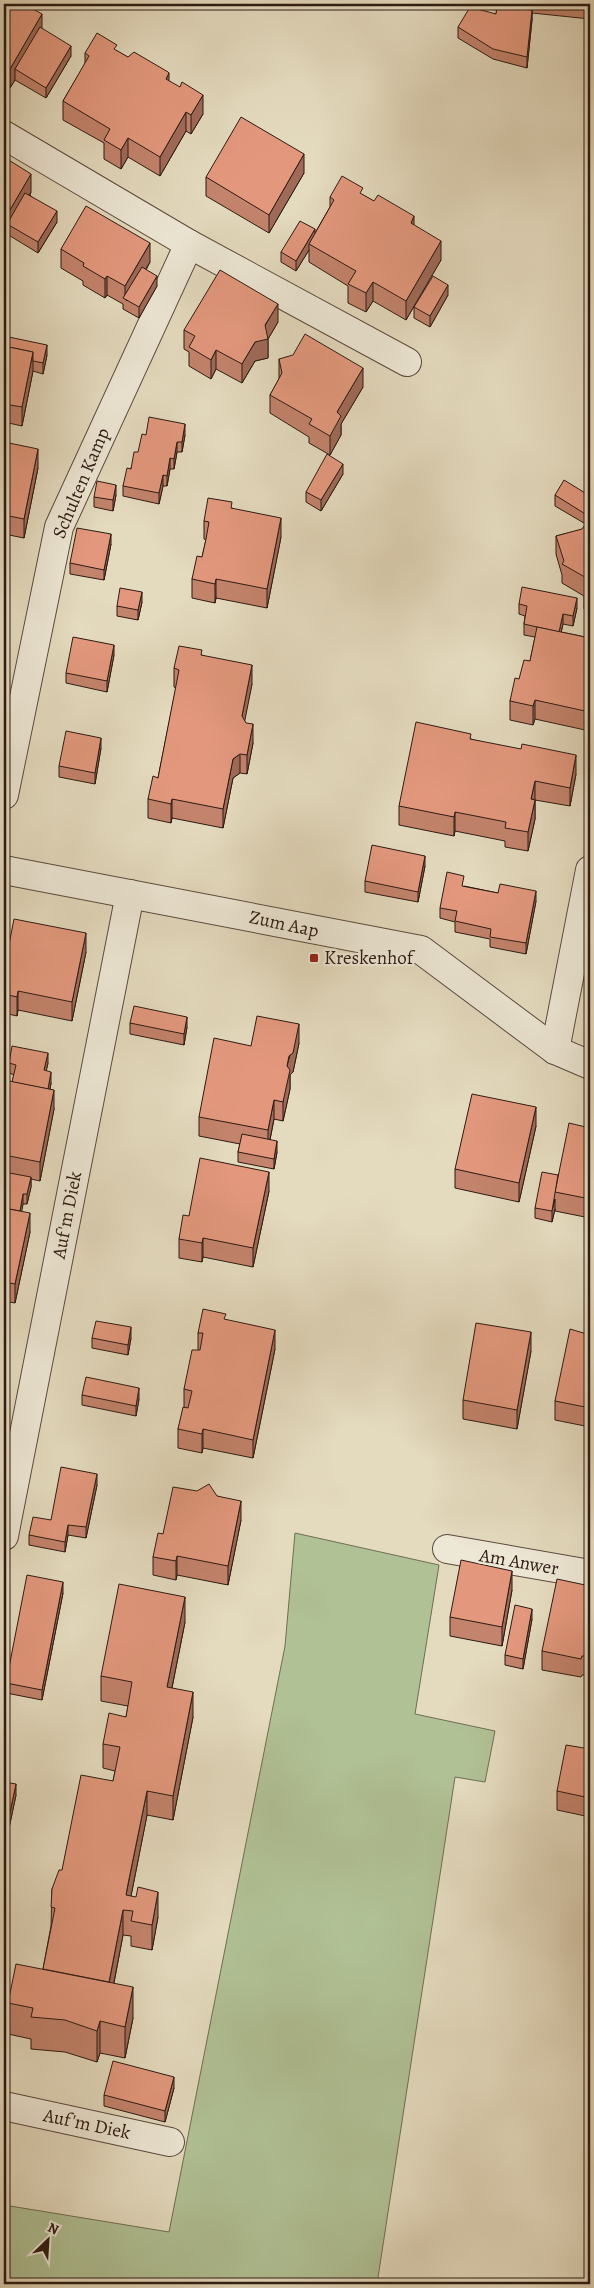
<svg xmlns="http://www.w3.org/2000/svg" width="594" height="2288" font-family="Alegreya,serif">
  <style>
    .green { fill: #b0c195; stroke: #6e6e54 }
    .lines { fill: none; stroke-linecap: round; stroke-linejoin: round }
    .minor-casing { stroke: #5b4a3e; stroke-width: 30 }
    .minor { stroke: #ede7d5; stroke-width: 28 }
    .wall { fill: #c3836c; stroke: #2d1a13 }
    .shaded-wall { fill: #9f6a58; stroke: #2d1a13 }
    .building { fill: #e3987d; stroke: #2d1a13 }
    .poi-dot { fill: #8f2418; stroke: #ede7d5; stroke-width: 2 }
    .labels { text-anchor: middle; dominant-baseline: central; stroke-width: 4.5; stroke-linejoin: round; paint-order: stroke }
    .street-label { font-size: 19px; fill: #2d1a13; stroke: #ede7d5 }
    .poi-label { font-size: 19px; fill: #2d1a13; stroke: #ede7d5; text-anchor: start }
  </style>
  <rect width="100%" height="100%" fill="#e4dabe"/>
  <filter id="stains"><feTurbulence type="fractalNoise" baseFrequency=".004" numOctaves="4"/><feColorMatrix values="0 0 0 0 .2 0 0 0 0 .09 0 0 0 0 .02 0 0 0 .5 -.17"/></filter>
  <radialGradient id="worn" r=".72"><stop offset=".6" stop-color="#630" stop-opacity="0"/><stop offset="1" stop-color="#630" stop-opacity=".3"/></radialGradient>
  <!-- green -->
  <path class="green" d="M295 1533 439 1565 415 1714 495 1731 485 1782 455 1777 377 2284H4V2205L169 2232 285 1646Z"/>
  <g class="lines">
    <defs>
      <g id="minor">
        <path d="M4 135 189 244 407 362"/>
        <path d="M4 795 59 527 189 244"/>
        <path d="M4 870 421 950 555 1050 590 1065"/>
        <path d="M555 1050 590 870"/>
        <path d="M4 1536 130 894"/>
        <path d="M447 1549 590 1574"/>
        <path d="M4 2106 170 2142"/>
      </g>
    </defs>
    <!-- minor casing -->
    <use href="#minor" class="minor-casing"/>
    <!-- minor -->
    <use href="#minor" class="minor"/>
  </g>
  <!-- wall -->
  <g class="wall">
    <path d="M4 4 42 29 71 56 46 98 15 80 10 88 4 84Z"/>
    <path d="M469 4H498L497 6 527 9V4H590V19L532 13V20L527 68 493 59 458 38V27L496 14 497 10 469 7Z"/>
    <path d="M117 51 169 81 203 114 191 134 186 131 160 176 128 157 121 169 104 159V143L63 120V101L85 64V53Z"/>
    <path d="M4 157 31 192 30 195 57 222 38 253 7 234Z"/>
    <path d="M304 173 269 233 206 196V177Z"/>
    <path d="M363 195 414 225 441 260 406 320 373 301 366 312 348 303V286L309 262V250L296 271 281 262V252L315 233 330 207V197Z"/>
    <path d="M61 249 150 262 146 270 157 286 139 318 123 309V304L107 295 105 298 83 285V281L61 268Z"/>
    <path d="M448 295 430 327 414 318V307Z"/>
    <path d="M278 322 268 339V358L255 361 242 383 216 369 211 379 189 366V352L184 349V330Z"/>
    <path d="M4 336 47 355 43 374 33 371 22 426 4 422Z"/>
    <path d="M279 359 363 387 341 424V435L330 455 309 443V437L270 413V395L279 379Z"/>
    <path d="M4 431V442L38 468 24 538 4 534Z"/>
    <path d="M185 435 182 452H177L174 469H170L167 486H163L159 504 123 496V486L138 452Z"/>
    <path d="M343 474 321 511 306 502V492Z"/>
    <path d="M590 479V610L584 609V596L562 583V575L556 554V536L588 528 589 526 555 506V495L587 494V485Z"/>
    <path d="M116 495 113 511 94 507V497Z"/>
    <path d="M232 508 281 537 267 608 216 598 215 603 192 598V579L202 557 206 540 204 539V521Z"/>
    <path d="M111 544 104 580 70 574V563Z"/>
    <path d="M142 602 138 620 117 616V606Z"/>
    <path d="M519 604 577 608 573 626 563 624 561 632 590 638V703L585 730 535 719 533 725 510 720V701L519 679 530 661 535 637 524 635V624L525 616 519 614Z"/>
    <path d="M114 655 107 692 66 683V673Z"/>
    <path d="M202 655 252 684 244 720 253 743 247 774 240 773 233 778 223 828 172 818 171 823 148 818V799L158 778 176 688 174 687V668Z"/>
    <path d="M471 739 576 774 570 806 535 800V819L528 851 505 847V841L455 831 454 836 399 825V806Z"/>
    <path d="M101 748 95 784 59 777V766Z"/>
    <path d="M425 866 418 902 365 892V881Z"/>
    <path d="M464 886 536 901 526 954 490 947V939L455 932V922L440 918V908Z"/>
    <path d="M86 952 72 1021 18 1010 17 1016 4 1013V970Z"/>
    <path d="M130 1023 187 1027 184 1045 130 1034Z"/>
    <path d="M299 1043 293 1072 290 1075V1089L283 1121 274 1119 270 1140 277 1152 274 1169 238 1162V1152L240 1144 199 1136V1117L251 1046Z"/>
    <path d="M9 1063H48L46 1071 51 1083 50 1090 54 1109 40 1181 31 1179V1187L27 1204H23L21 1211 30 1232 15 1303 4 1301V1075V1080L12 1082 14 1075 9 1073Z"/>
    <path d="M536 1126 519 1202 455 1188V1169Z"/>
    <path d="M590 1128V1218L555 1211V1209L552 1222 535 1218V1208L558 1175Z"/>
    <path d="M269 1191 253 1267 203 1257 202 1262 179 1258V1239L189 1216Z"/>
    <path d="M226 1320 275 1349 253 1458 203 1448 202 1453 178 1448V1429L184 1407V1389L198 1350V1333Z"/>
    <path d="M590 1335V1427L555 1420V1401Z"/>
    <path d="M92 1338H131L128 1355 92 1348Z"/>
    <path d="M531 1351 517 1429 463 1419V1400Z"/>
    <path d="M82 1395 139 1399 136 1416 82 1405Z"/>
    <path d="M97 1485 86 1538 68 1535 65 1552 29 1545V1535L51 1520Z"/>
    <path d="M217 1496 241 1520 228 1585 177 1575 176 1580 153 1575V1557L163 1534Z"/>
    <path d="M590 1586V1679H587L585 1675H582L581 1677 542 1670V1651Z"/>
    <path d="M512 1590 502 1646 450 1636V1617Z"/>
    <path d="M63 1593 42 1700 6 1693V1683Z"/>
    <path d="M532 1619 523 1669 505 1665V1655Z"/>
    <path d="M185 1622 172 1688 193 1717 173 1820 147 1815 131 1896 158 1917 152 1950 131 1946V1936L123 1935 114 1983 133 2018 125 2058 100 2053 97 2062 65 2052 31 2049V2039L8 2034V2003L43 1969 51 1926 52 1889 113 1781 115 1771 103 1768V1744L126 1717 128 1706 101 1701V1676Z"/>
    <path d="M590 1749V1817L557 1810V1791Z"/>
    <path d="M4 1782 16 1795 9 1828 4 1826Z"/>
    <path d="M174 2088 165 2122 104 2106V2095Z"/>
  </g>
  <!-- shaded-wall -->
  <g class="shaded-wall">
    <path d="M532 10V20L527 68V57Z"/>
    <path d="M42 14V33L15 69V80L10 88V69Z"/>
    <path d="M71 46V56L46 98V88Z"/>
    <path d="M169 73V92L166 79Z"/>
    <path d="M203 95V114L191 134V115Z"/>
    <path d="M186 112V131L160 176V157Z"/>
    <path d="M128 138V157L121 169V150Z"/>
    <path d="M304 154V173L269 233V215Z"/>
    <path d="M31 174V192L11 226 7 224V234L4 239V220Z"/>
    <path d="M57 211V222L38 253V242Z"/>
    <path d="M414 216V235L411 223Z"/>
    <path d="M315 229V240L309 244V250L296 271V261Z"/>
    <path d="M441 241V260L406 320V301Z"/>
    <path d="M150 243V262L127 301 125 299V286Z"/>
    <path d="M107 276V295L105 298V279Z"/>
    <path d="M157 276V286L139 318V307Z"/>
    <path d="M373 282V301L366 312V293Z"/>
    <path d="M448 285V295L430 327V316Z"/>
    <path d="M278 304V322L268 339V358L255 361 242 383V364Z"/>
    <path d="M47 345V355L43 374V363Z"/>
    <path d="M216 350V369L211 379V360Z"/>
    <path d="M33 352V371L22 426V407Z"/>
    <path d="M363 368V387L341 424V435L330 455V436L337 412Z"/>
    <path d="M185 424V435L182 452V442Z"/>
    <path d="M177 442V452L174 469V459Z"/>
    <path d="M38 449V468L24 538V519Z"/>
    <path d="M170 458V469L167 486V476Z"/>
    <path d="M343 464V474L321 511V500Z"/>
    <path d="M163 475V486L159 504V493Z"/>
    <path d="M116 485V495L113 511V500Z"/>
    <path d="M281 518V537L267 608V589Z"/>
    <path d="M111 534V544L104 580V570Z"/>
    <path d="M216 579V598L215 603V584Z"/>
    <path d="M142 592V602L138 620V610Z"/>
    <path d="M577 598V608L573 626V616Z"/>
    <path d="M8 605V624L4 645V626Z"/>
    <path d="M563 614V624L559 642V632Z"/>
    <path d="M114 645V655L107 692V681Z"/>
    <path d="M252 665V684L242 735V716Z"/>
    <path d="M590 684V703L585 730V711Z"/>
    <path d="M535 700V719L533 725V706Z"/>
    <path d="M253 724V743L247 774V755Z"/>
    <path d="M101 738V748L95 784V773Z"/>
    <path d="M240 754V773L233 778 223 828V809L233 759Z"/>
    <path d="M576 755V774L570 806V788Z"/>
    <path d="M535 781V800L531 799Z"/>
    <path d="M172 799V818L171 823V804Z"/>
    <path d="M535 800V819L528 851V832Z"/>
    <path d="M455 812V831L454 836V817Z"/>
    <path d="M425 856V866L418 902V892Z"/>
    <path d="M536 891V901L526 954V943Z"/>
    <path d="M86 933V952L72 1021V1002Z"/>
    <path d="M18 991V1010L17 1016V997Z"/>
    <path d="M187 1017V1027L184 1045V1034Z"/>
    <path d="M299 1024V1043L293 1072 290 1075V1089L283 1121V1102L287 1066Z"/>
    <path d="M48 1053V1063L44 1081V1070Z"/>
    <path d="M51 1072V1083L48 1100V1089Z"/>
    <path d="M54 1090V1109L40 1181V1162Z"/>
    <path d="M274 1100V1119L268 1149V1130Z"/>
    <path d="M536 1107V1126L519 1202V1183Z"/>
    <path d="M277 1141V1152L274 1169V1159Z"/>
    <path d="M269 1172V1191L253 1267V1248Z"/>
    <path d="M31 1177V1187L27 1204V1194Z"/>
    <path d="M23 1194V1204L20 1222V1211Z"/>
    <path d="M555 1199V1209L552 1222V1211Z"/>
    <path d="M30 1213V1232L15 1303V1284Z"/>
    <path d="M203 1238V1257L202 1262V1243Z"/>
    <path d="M131 1327V1338L128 1355V1345Z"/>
    <path d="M275 1330V1349L253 1458V1440Z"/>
    <path d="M531 1332V1351L517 1429V1410Z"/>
    <path d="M139 1388V1399L136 1416V1406Z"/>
    <path d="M203 1429V1448L202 1453V1434Z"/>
    <path d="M97 1474V1485L86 1538V1527Z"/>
    <path d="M241 1501V1520L228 1585V1566Z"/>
    <path d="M68 1525V1535L65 1552V1542Z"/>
    <path d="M177 1556V1575L176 1580V1561Z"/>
    <path d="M512 1571V1590L502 1646V1627Z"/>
    <path d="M63 1582V1593L42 1700V1690Z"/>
    <path d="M185 1597V1622L167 1712V1687Z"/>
    <path d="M532 1609V1619L523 1669V1659Z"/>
    <path d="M193 1692V1717L173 1820V1796Z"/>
    <path d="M16 1784V1795L9 1828V1817Z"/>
    <path d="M147 1791V1815L128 1911 126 1895Z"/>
    <path d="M158 1892V1917L152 1950V1925Z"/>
    <path d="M123 1910V1935L108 2013V1988Z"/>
    <path d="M6 1974V1985L4 1997V1986Z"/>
    <path d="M133 1987V2018L125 2058V2027Z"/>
    <path d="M100 2021V2053L97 2062V2031Z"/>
    <path d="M174 2077V2088L165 2122V2111Z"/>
  </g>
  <!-- building -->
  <g class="building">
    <path d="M4 4H24L42 14 10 69 4 65Z"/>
    <path d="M497 6 532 10 527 57 493 49 458 27 470 7 496 14Z"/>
    <path d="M40 27 71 46 46 88 15 69Z"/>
    <path d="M97 33 117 45 114 49 128 57 134 52 168 72 169 73 166 79 180 87 182 82 203 95 191 115 186 112 160 157 128 138 121 150 104 140 110 129 63 101 89 56 85 53Z"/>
    <path d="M241 117 304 154 269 215 206 177Z"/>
    <path d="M4 157 31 174 4 220Z"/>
    <path d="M342 176 363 188 360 193 374 201 378 195 414 216 411 223 441 241 406 301 373 282 366 293 348 284 356 271 309 244 334 200 330 197Z"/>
    <path d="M25 193 57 211 38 242 7 224Z"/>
    <path d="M86 206 150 243 125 286 107 276 105 279 83 266 84 263 61 249Z"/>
    <path d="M300 221 315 229 296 261 281 252Z"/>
    <path d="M142 267 157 276 139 307 123 298Z"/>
    <path d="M220 270 278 304 265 325 268 339 255 342 242 364 216 350 211 360 189 347 195 336 184 330Z"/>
    <path d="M433 276 448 285 430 316 414 307Z"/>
    <path d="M305 334 363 368 337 412 341 416 330 436 309 424 312 419 270 395 282 373 279 359 293 355Z"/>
    <path d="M4 336 47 345 43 363 33 361V352L4 346Z"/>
    <path d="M4 346 33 352 22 407 4 404Z"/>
    <path d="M149 417 185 424 182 442H177L174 459 170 458 167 476 163 475 159 493 123 486 127 468 131 469 134 452H138L142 434 146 435Z"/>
    <path d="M4 442 38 449 24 519 4 515Z"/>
    <path d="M327 454 343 464 321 500 306 492Z"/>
    <path d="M590 479V486L587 485Z"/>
    <path d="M564 480 590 496V517L555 495Z"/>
    <path d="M97 481 116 485 113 500 94 497Z"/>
    <path d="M208 498 232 502 231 508 281 518 267 589 216 579 215 584 192 579 197 556 202 557 206 539 209 522 204 521Z"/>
    <path d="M584 526 590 530V591L584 590 590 580 562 564 564 561 556 536 582 529Z"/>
    <path d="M77 528 111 534 104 570 70 563Z"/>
    <path d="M522 587 577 598 573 616 563 614 559 632 524 624 527 606 519 604Z"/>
    <path d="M120 588 142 592 138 610 117 606Z"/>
    <path d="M4 604 8 605 4 626Z"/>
    <path d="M537 627 590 638V684L585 711 535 700 533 706 510 701 515 678 519 679 524 660 530 661Z"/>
    <path d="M73 637 114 645 107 681 66 673Z"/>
    <path d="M179 646 202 650 201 655 252 665 242 716 246 723 253 724 247 755 240 754 233 759 223 809 172 799 171 804 148 799 153 776 158 778 179 670 174 668Z"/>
    <path d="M416 722 471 734 470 739 521 749 522 744 576 755 570 788 535 781 531 799 535 800 528 832 505 828 506 822 455 812 454 817 399 806Z"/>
    <path d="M66 731 101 738 95 773 59 766Z"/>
    <path d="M372 845 425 856 418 892 365 881Z"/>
    <path d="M447 872 464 876 462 886 498 893 500 884 536 891 526 943 490 937 491 929 455 921 457 911 440 908Z"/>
    <path d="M14 919 86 933 72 1002 18 991 17 997 4 994V970Z"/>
    <path d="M134 1006 187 1017 184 1034 130 1023Z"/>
    <path d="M257 1016 299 1024 293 1053 289 1056 287 1066 290 1070 283 1102 274 1100 268 1130 199 1117 214 1038 251 1046Z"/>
    <path d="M12 1046 48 1053 44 1070 51 1072 48 1089 12 1082 16 1065 9 1063Z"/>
    <path d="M4 1080 54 1090 40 1162 4 1155Z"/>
    <path d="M472 1094 536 1107 519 1183 455 1169Z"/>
    <path d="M569 1123 590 1128V1199L555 1192Z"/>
    <path d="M242 1134 277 1141 274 1159 238 1152Z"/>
    <path d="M200 1158 269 1172 253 1248 203 1238 202 1243 179 1239 183 1215 189 1216Z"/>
    <path d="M4 1172 31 1177 27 1194H23L20 1211 4 1208Z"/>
    <path d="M542 1172 558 1175 552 1211 535 1208Z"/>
    <path d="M4 1208 30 1213 15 1284 4 1282Z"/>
    <path d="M203 1309 226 1314 224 1319 275 1330 253 1440 203 1429 202 1434 178 1429 183 1407 188 1408 192 1391 184 1389 192 1350H200L203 1333H198Z"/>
    <path d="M96 1321 131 1327 128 1345 92 1338Z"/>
    <path d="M476 1323 531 1332 517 1410 463 1400Z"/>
    <path d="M570 1329 590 1335V1408L555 1401Z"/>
    <path d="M86 1377 139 1388 136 1406 82 1395Z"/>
    <path d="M61 1467 97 1474 86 1527 68 1525 65 1542 29 1535 33 1517 51 1520Z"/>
    <path d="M209 1484 217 1496 241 1501 228 1566 177 1556 176 1561 153 1557 158 1533 163 1534 173 1487 197 1491Z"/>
    <path d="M461 1560 512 1571 502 1627 450 1617Z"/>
    <path d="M27 1575 63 1582 42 1690 6 1683Z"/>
    <path d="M557 1579 590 1586V1660H587L585 1656H582L581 1659 542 1651Z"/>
    <path d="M119 1584 185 1597 167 1687 193 1692 173 1796 147 1791 128 1884 126 1895 136 1897 138 1887 158 1892 152 1925 131 1921 133 1911 123 1910 109 1982 43 1969 55 1908 51 1907 52 1889 59 1870H62L81 1775 113 1781 120 1747 103 1744 109 1713 126 1717 132 1682 101 1676Z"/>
    <path d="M515 1605 532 1609 523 1659 505 1655Z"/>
    <path d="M566 1745 590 1749V1798L557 1791Z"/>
    <path d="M4 1782 16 1784 9 1817 4 1816Z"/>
    <path d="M16 1964 133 1987 125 2027 100 2021 97 2031 65 2020 31 2017 33 2008 8 2003Z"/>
    <path d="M4 1974H6L4 1986Z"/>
    <path d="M113 2061 174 2077 165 2111 104 2095Z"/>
  </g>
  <!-- markers -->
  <rect class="poi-dot" x="309" y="953" width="10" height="10" rx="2.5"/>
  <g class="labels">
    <!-- street labels -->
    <g class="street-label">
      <text transform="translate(81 483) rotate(-67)">Schulten Kamp</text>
      <text transform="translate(284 924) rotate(12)">Zum Aap</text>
      <text transform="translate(67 1215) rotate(-79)">Auf'm Diek</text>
      <text transform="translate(519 1562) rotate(10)">Am Anwer</text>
      <text transform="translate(87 2124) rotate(12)">Auf'm Diek</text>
    </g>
    <!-- poi labels -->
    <g class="poi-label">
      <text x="324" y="958">Kreskenhof</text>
    </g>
  </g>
  <!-- margin -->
  <rect width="594" height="2288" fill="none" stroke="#e4dabe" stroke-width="20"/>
  <rect x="5" y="5" width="584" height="2278" fill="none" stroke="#2d1a13" stroke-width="2.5"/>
  <rect x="10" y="10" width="574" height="2268" fill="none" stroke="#2d1a13"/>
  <!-- north arrow -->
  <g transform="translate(48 2240) rotate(25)" stroke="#ede7d5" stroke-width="4" paint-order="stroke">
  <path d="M0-4L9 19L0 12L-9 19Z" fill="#2d1a13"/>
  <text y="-8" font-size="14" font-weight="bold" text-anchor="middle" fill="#2d1a13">N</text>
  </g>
  <rect width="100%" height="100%" filter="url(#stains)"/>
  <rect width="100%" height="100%" fill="url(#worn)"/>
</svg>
